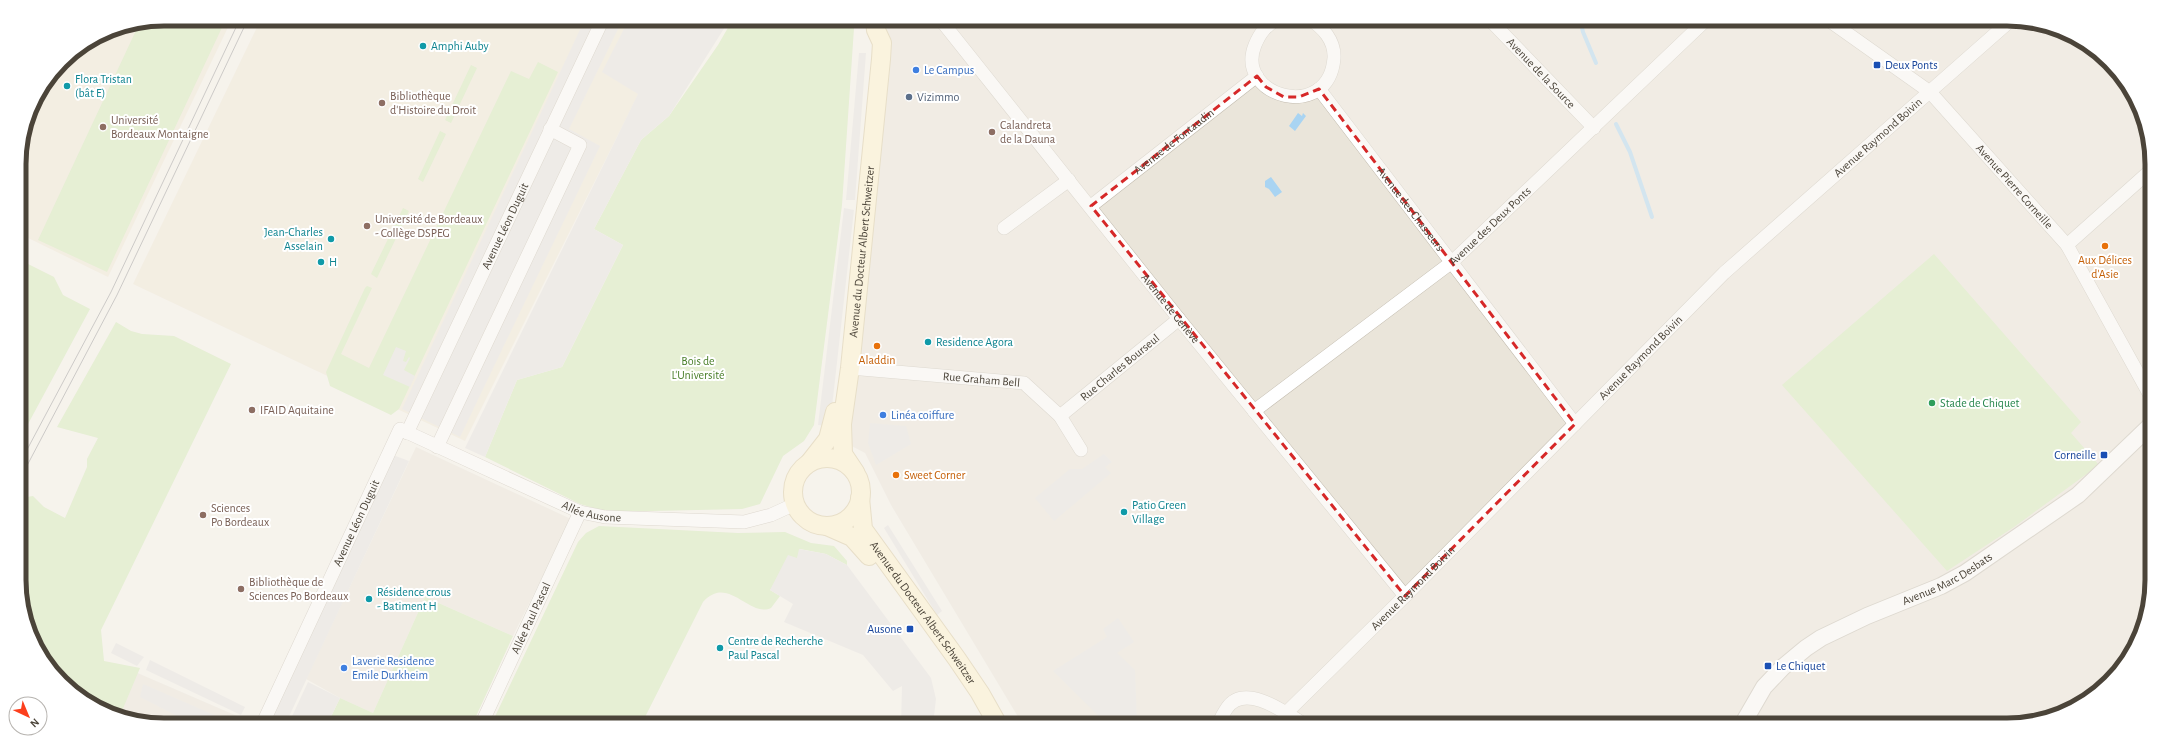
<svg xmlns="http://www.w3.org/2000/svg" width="2171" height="744" font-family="'Alegreya Sans',sans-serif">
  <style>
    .residential { fill: #eae5da }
    .education { fill: #efe8d6 }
    .green { fill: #d2eab5 }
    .parking { fill: #e5e3e0 }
    .water { fill: #a9d4f2 }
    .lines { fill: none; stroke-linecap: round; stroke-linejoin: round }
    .stream { stroke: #a9d4f2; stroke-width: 4 }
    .minor-casing { stroke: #c2bbae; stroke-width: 14 }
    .tertiary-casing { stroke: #c2bbae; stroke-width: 18 }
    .secondary-casing { stroke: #d6c79b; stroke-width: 20 }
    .minor { stroke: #fff; stroke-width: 13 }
    .tertiary { stroke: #fff; stroke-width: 16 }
    .secondary { stroke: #fff3cd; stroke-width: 18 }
    .tram { stroke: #9a9a9a; stroke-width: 1 }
    .marked { fill: none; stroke: #d62828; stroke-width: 3; stroke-dasharray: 8 5; stroke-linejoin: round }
    .culture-dot { fill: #0f9aa8; stroke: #fff; stroke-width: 1.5 }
    .transit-dot { fill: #1a4fb4; stroke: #fff; stroke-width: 1.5 }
    .shop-dot { fill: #3f7fe0; stroke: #fff; stroke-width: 1.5 }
    .service-dot { fill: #5c6f8a; stroke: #fff; stroke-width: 1.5 }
    .education-dot { fill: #8d6e63; stroke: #fff; stroke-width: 1.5 }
    .food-dot { fill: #e8710a; stroke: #fff; stroke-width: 1.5 }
    .leisure-dot { fill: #2e9e5b; stroke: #fff; stroke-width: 1.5 }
    .labels { text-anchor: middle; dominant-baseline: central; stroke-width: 4; stroke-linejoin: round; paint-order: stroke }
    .culture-label { font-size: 12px; fill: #0d838f; stroke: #fff; text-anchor: start }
    .transit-label { font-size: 12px; fill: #164399; stroke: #fff; text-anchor: start }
    .shop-label { font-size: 12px; fill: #366cbe; stroke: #fff; text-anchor: start }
    .street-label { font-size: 12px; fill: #4b4439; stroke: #fff }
    .education-label { font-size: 12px; fill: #785e54; stroke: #fff; text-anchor: start }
    .service-label { font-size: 12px; fill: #4e5e75; stroke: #fff; text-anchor: start }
    .food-label { font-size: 12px; fill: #c56008; stroke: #fff }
    .park-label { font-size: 12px; fill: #4a7f2a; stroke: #fff }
    .leisure-label { font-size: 12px; fill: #27864d; stroke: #fff; text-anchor: start }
    .rim { fill: none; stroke: #4b4439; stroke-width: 5 }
  </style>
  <rect width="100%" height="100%" fill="#f6f3ec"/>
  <!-- residential -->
  <g class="residential">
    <path d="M875 19H2007L2053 27 2088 44 2116 69 2137 100 2151 145 2152 580 2144 626 2122 668 2095 695 2054 717 2016 725H1023L891 505 865 453 842 441Z"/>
    <path d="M416 447 571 519 513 636 425 597 373 713 340 698 306 679Z"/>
    <path d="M126 668 251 722 254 725H164L118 717 107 710Z"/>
  </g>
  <!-- education -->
  <g class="education">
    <path d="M164 19H232L108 277 20 234 19 155 34 100 68 55 109 30Z"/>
    <path d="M261 19H676L465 441 133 284Z"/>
  </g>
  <!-- green -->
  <g class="green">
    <path d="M164 19H226L107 272 38 240 139 24Z"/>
    <path d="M733 19H850L854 28 842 205 814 425 804 441 783 456 760 504 742 509 607 512 580 504 485 457 517 380 562 367 623 245 594 229 641 140 669 116 718 45Z"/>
    <path d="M538 62 558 72 399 409 391 415 330 386 326 372 365 288 367 286 372 288 341 354 369 368 511 71 529 79Z"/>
    <path d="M471 65 477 68 451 123 445 120Z"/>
    <path d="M440 131 446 134 423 182 418 179Z"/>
    <path d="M403 208 409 211 377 278 371 274Z"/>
    <path d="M1934 254 2081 422 2071 433 2099 465 2014 527 1947 571 1782 385Z"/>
    <path d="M20 260 54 277 63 295 90 309 21 437Z"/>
    <path d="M116 322 131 331 142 334 174 336 231 364 101 630 104 661 140 668 119 718 55 676 34 644 22 608 21 498 33 496 44 507 65 518 87 467V459L98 438 57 427Z"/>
    <path d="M599 526 738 533 785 532 811 543 834 546 847 561V565L826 554 800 549 797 559 770 590 780 596 771 608C749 618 728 574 703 602L641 725H491L578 542 586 533Z"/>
    <path d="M425 597 513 636 472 725H327L340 698 373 713Z"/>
  </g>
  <!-- parking -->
  <g class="parking">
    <path d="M585 19H623L569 129 600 146 460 437 402 409Z"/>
    <path d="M629 19H730L669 116 641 140 594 229 623 245 562 367 517 380 485 457 465 448 638 94 602 72Z"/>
    <path d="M859 53H866L855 200H846Z"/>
    <path d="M844 208 854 210 831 416 828 426 818 425Z"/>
    <path d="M396 347 406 351 403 361 406 362 409 357 410 358 404 370 415 376 410 387 383 375Z"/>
    <path d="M870 423 906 426 911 444 876 465 868 443Z"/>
    <path d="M1104 454 1112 462 1105 467 1111 473 1054 521 1035 498 1070 469H1082Z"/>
    <path d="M393 455 409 461 285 725H267Z"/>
    <path d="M888 525 942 611 937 615 884 528Z"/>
    <path d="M799 549 826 554 847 565 931 678 936 699 933 725H901L902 686 893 691 863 655 784 622 793 604 770 590 788 555 797 558Z"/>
    <path d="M1118 618 1134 642 1117 653 1135 670 1137 725H1108L1053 671 1107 637 1103 629Z"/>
    <path d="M116 643 144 657 137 666 111 653Z"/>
    <path d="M150 660 245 707 241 715 146 670Z"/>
    <path d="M308 682 340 698 327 725H288Z"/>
    <path d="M143 684 237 725H195L140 697Z"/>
  </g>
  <!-- water -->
  <g class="water">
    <path d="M1298 113 1302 116 1303 113 1306 116 1295 131 1289 126Z"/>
    <path d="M1271 177 1282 192 1275 197 1269 189 1265 187V181Z"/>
  </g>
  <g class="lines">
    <!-- stream -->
    <g class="stream">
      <path d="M1580 19 1583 32 1596 63"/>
      <path d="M1616 124 1630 152 1652 217"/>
    </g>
    <defs>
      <g id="minor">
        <path id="s1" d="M940 19 1179 319 1405 596"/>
        <path d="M1278 19C1266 25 1260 33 1255 45 1234 97 1329 123 1334 58 1335 41 1323 27 1309 19"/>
        <path id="s2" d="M1489 19 1594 128"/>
        <path id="s3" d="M1827 19 1930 92 2067 245 2151 397"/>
        <path id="s4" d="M1319 89 1575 424"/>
        <path id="s5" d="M1091 206 1257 76"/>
        <path d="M1004 228 1069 180"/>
        <path d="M2067 245 2151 170"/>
        <path id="s6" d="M850 368 1024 383 1060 416 1081 450"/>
        <path id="s7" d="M1254 411 1452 262 1707 19"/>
        <path id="s8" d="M1060 416 1179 319"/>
        <path id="s9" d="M407 433 603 19"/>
        <path d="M437 447 580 145 550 129"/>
        <path id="s10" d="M1286 713 1405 596 1724 273 2011 20"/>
        <path id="s11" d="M262 725 400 429 580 512 605 517 744 522 771 515 795 504"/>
        <path id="s12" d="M481 725 580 512"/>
        <path d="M1219 725C1220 718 1224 713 1227 708 1245 682 1286 713 1305 725"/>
      </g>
      <g id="tertiary">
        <path id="s13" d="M1742 725 1764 687 1783 667 1806 648 1821 638 1867 616 1941 586 1965 573 2078 495 2152 424"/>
      </g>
      <g id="secondary">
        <circle cx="827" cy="492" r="34"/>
        <path d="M810 462 828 439 835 412"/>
        <path id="s14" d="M855 472 843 454 842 424 850 368 881 59 882 43 876 30 875 19"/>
        <path id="s15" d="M860 498 863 529 957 659 980 693 998 725"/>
        <path d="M827 526 852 537 869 556"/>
      </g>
    </defs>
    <!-- minor casing -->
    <use href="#minor" class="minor-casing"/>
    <!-- tertiary casing -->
    <use href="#tertiary" class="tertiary-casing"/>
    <!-- secondary casing -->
    <use href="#secondary" class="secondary-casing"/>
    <!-- minor -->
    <use href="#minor" class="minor"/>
    <!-- tertiary -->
    <use href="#tertiary" class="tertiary"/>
    <!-- secondary -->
    <use href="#secondary" class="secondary"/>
    <!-- tram -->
    <g class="tram">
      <path d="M21 461 111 292 240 19"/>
      <path d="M21 477 117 295 248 19"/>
    </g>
  </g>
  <!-- marked area -->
  <path d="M0 0H2171V744H0ZM1257 76 1266 87 1284 97H1299L1319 89 1575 424 1405 596 1091 206Z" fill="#f6f3ec" fill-opacity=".55" fill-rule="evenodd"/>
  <path class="marked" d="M1257 76 1266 87 1284 97H1299L1319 89 1575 424 1405 596 1091 206Z"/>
  <!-- markers -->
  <g class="culture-dot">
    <circle cx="423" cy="46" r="4"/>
    <circle cx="67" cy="86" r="4"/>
    <circle cx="331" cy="239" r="4"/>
    <circle cx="321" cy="262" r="4"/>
    <circle cx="928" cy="342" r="4"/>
    <circle cx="1124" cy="512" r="4"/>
    <circle cx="369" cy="599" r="4"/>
    <circle cx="720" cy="648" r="4"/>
  </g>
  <g class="transit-dot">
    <rect x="1873" y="61" width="8" height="8" rx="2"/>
    <rect x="2100" y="451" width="8" height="8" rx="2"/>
    <rect x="906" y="625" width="8" height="8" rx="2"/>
    <rect x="1764" y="662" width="8" height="8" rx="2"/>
  </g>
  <g class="shop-dot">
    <circle cx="916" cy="70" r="4"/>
    <circle cx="883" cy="415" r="4"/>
    <circle cx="344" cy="668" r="4"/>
  </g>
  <circle class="service-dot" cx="909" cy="97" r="4"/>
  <g class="education-dot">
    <circle cx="382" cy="103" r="4"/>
    <circle cx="103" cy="127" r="4"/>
    <circle cx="992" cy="132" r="4"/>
    <circle cx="367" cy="226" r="4"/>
    <circle cx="252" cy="410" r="4"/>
    <circle cx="203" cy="515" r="4"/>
    <circle cx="241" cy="589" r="4"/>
  </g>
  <g class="food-dot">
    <circle cx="2105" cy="246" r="4"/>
    <circle cx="877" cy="346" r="4"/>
    <circle cx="896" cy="475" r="4"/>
  </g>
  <circle class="leisure-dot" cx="1932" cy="403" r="4"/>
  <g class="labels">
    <!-- culture labels -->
    <g class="culture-label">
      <text x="431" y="46">Amphi Auby</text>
      <text x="75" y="79">Flora Tristan<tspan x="75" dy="14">(bât E)</tspan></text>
      <text x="323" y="232" text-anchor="end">Jean-Charles<tspan x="323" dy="14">Asselain</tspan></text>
      <text x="329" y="262">H</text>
      <text x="936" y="342">Residence Agora</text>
      <text x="1132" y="505">Patio Green<tspan x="1132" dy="14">Village</tspan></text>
      <text x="377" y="592">Résidence crous<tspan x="377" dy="14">- Batiment H</tspan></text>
      <text x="728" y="641">Centre de Recherche<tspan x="728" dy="14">Paul Pascal</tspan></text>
    </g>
    <!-- transit labels -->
    <g class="transit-label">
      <text x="1885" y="65">Deux Ponts</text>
      <text x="2096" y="455" text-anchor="end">Corneille</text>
      <text x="902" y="629" text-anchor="end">Ausone</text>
      <text x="1776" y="666">Le Chiquet</text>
    </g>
    <!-- shop labels -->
    <g class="shop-label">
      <text x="924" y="70">Le Campus</text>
      <text x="891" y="415">Linéa coiffure</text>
      <text x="352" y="661">Laverie Residence<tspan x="352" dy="14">Emile Durkheim</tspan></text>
    </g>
    <!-- street labels -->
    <g class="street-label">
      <text stroke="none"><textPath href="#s2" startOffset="75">Avenue de la Source</textPath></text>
      <text stroke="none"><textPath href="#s10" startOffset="826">Avenue Raymond Boivin</textPath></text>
      <text stroke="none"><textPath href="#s5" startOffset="105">Avenue de Fontaudin</textPath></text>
      <text stroke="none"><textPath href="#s3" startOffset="253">Avenue Pierre Corneille</textPath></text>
      <text stroke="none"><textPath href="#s4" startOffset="151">Avenue des Chasseurs</textPath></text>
      <text stroke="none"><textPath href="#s9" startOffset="229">Avenue Léon Duguit</textPath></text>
      <text stroke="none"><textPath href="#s7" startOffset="300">Avenue des Deux Ponts</textPath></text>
      <text stroke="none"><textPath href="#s14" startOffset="225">Avenue du Docteur Albert Schweitzer</textPath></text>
      <text stroke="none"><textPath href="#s1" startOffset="370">Avenue de Genève</textPath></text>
      <text stroke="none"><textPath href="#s10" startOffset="502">Avenue Raymond Boivin</textPath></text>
      <text stroke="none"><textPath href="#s8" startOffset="77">Rue Charles Bourseul</textPath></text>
      <text stroke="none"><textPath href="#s6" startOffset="132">Rue Graham Bell</textPath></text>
      <text stroke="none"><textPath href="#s11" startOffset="536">Allée Ausone</textPath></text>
      <text stroke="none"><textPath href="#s11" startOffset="223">Avenue Léon Duguit</textPath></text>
      <text stroke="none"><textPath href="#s13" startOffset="259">Avenue Marc Desbats</textPath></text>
      <text stroke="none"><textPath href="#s10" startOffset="178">Avenue Raymond Boivin</textPath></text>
      <text stroke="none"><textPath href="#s15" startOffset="134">Avenue du Docteur Albert Schweitzer</textPath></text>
      <text stroke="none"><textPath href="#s12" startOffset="118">Allée Paul Pascal</textPath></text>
    </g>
    <!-- education labels -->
    <g class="education-label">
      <text x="390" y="96">Bibliothèque<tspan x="390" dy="14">d'Histoire du Droit</tspan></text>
      <text x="111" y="120">Université<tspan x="111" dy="14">Bordeaux Montaigne</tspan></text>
      <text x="1000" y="125">Calandreta<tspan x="1000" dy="14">de la Dauna</tspan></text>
      <text x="375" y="219">Université de Bordeaux<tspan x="375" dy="14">- Collège DSPEG</tspan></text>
      <text x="260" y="410">IFAID Aquitaine</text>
      <text x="211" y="508">Sciences<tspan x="211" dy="14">Po Bordeaux</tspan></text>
      <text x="249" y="582">Bibliothèque de<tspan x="249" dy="14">Sciences Po Bordeaux</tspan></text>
    </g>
    <!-- service labels -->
    <g class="service-label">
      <text x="917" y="97">Vizimmo</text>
    </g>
    <!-- food labels -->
    <g class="food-label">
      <text x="2105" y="260">Aux Délices<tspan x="2105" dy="14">d'Asie</tspan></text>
      <text x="877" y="360">Aladdin</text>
      <text x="904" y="475" text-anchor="start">Sweet Corner</text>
    </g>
    <!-- park labels -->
    <g class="park-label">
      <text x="698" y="361">Bois de<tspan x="698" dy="14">L'Université</tspan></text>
    </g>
    <!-- leisure labels -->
    <g class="leisure-label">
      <text x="1940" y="403">Stade de Chiquet</text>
    </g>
  </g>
  <!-- crop -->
  <path d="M0 0H2171V744H0ZM164 26H2007A138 138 0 0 1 2145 164V580A138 138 0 0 1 2007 718H164A138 138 0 0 1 26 580V164A138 138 0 0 1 164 26Z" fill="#fff" fill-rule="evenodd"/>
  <path class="rim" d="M164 26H2007A138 138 0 0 1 2145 164V580A138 138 0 0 1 2007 718H164A138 138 0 0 1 26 580V164A138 138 0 0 1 164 26Z"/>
  <!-- north arrow -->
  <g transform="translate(28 716) rotate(136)"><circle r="19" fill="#ffffff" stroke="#b7b4b0"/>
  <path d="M0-3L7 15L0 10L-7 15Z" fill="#fc3f1d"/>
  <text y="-6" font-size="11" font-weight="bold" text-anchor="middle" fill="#4b4439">N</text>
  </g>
</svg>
